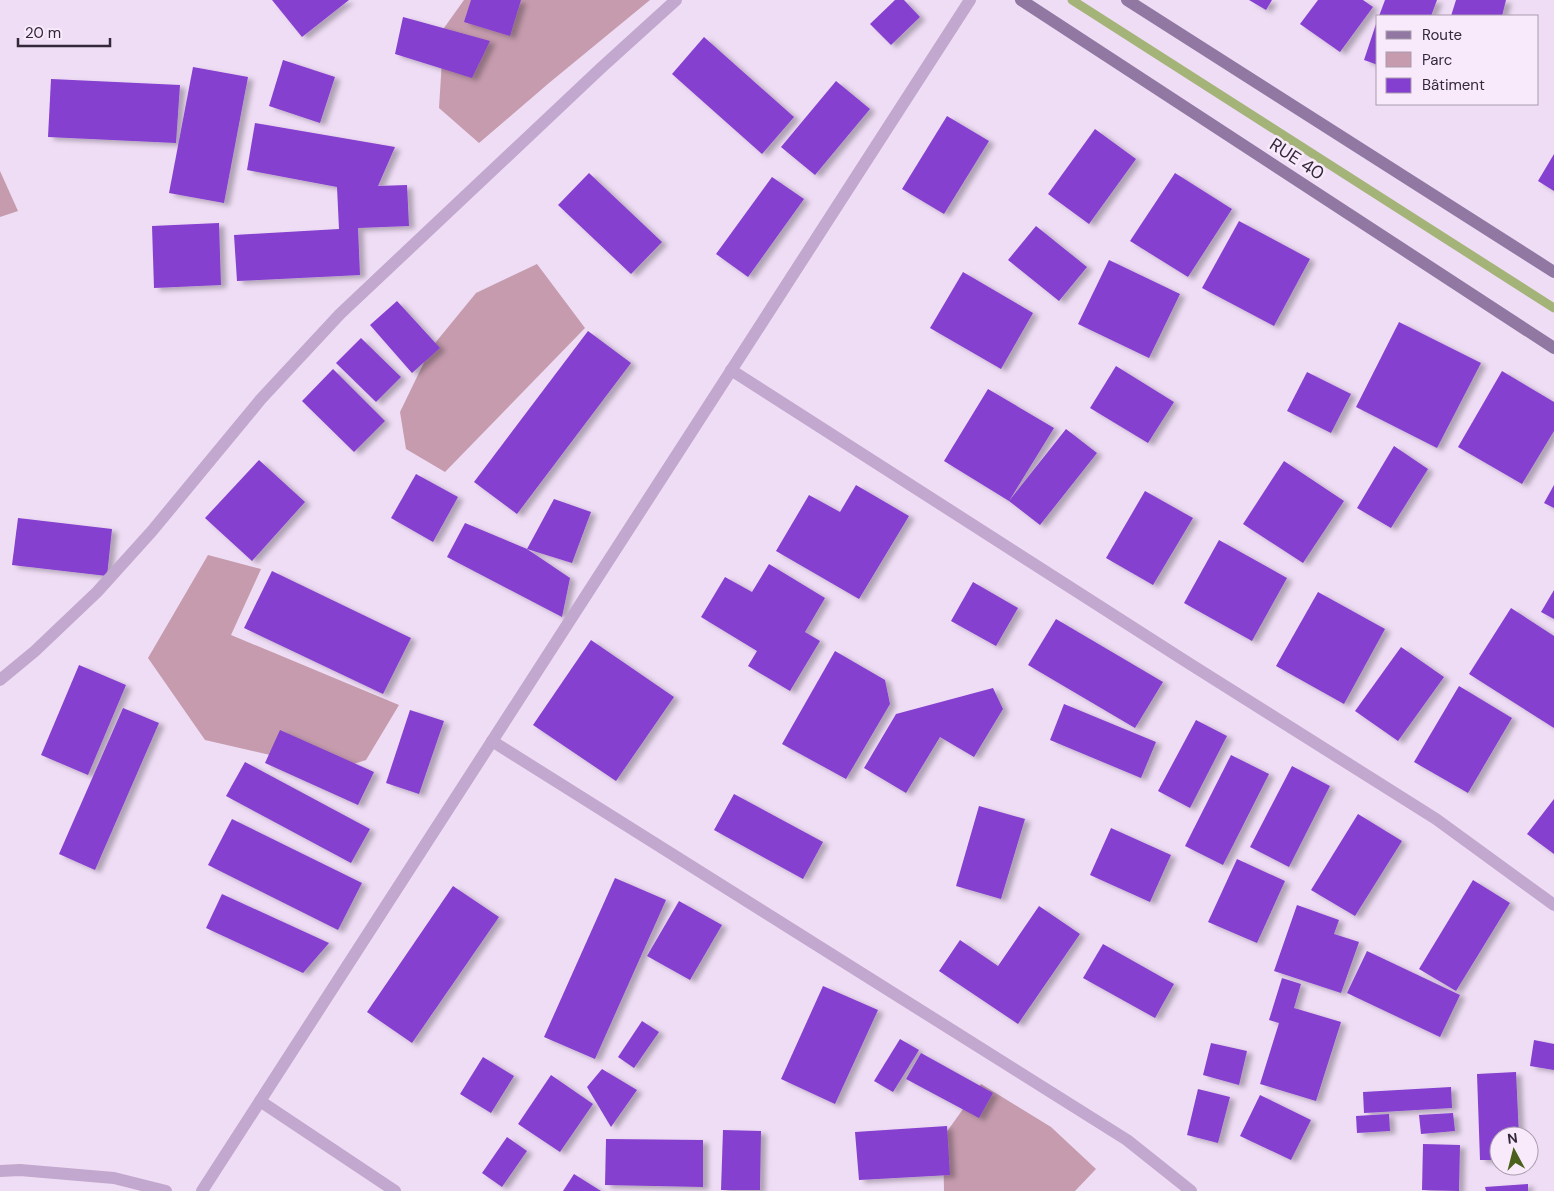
<svg xmlns="http://www.w3.org/2000/svg" width="1554" height="1191" font-family="'DM Sans',sans-serif">
  <style>
    .green { fill: #c59bad }
    .lines { fill: none; stroke-linecap: round; stroke-linejoin: round }
    .stream { stroke: #a4b479; stroke-width: 9 }
    .building { fill: #853fd0; filter: url(#shadow) }
    .minor { stroke: #c2a7ce; stroke-width: 12 }
    .secondary { stroke: #9178a2; stroke-width: 12 }
    .labels { text-anchor: middle; dominant-baseline: central; stroke-width: 5; stroke-linejoin: round; paint-order: stroke }
    .street-label { font-size: 18px; fill: #32283a; stroke: #f8eafb }
  </style>
  <defs>
    <filter id="shadow"><feDropShadow dx="5.5" dy="3" stdDeviation="2.5" flood-color="#0004"/></filter>
  </defs>
  <rect width="100%" height="100%" fill="#efddf5"/>
  <!-- green -->
  <g class="green">
    <path d="M464 0H650L549 83 479 143 439 108 444 28Z"/>
    <path d="M0 171 18 211 0 217Z"/>
    <path d="M537 264 585 328 445 472 406 449 400 412 431 348 476 293Z"/>
    <path d="M208 555 261 569 231 635 399 705 366 760 335 770 205 740 148 658Z"/>
    <path d="M981 1084 1051 1127 1096 1169 1075 1191H944L943 1137Z"/>
  </g>
  <g class="lines">
    <!-- stream -->
    <path class="stream" d="M1072 0 1554 308"/>
  </g>
  <!-- building -->
  <g class="building">
    <path d="M272 0H349L302 37Z"/>
    <path d="M471 0H521L510 36 464 22Z"/>
    <path d="M895 0H904L920 17 891 45 870 24Z"/>
    <path d="M1249 0H1272L1266 10Z"/>
    <path d="M1318 0H1363L1373 7 1340 52 1300 24Z"/>
    <path d="M1385 0H1437L1431 16H1379Z"/>
    <path d="M1456 0H1506L1502 16H1451Z"/>
    <path d="M403 17 490 41 472 78 395 54Z"/>
    <path d="M1377 21 1378 22V65L1364 60Z"/>
    <path d="M704 37 794 117 762 154 672 74Z"/>
    <path d="M283 60 335 77 320 123 269 106Z"/>
    <path d="M193 67 248 77 224 203 169 193Z"/>
    <path d="M51 79 180 85 176 143 48 137Z"/>
    <path d="M836 81 870 109 815 175 781 147Z"/>
    <path d="M947 116 989 141 944 214 902 189Z"/>
    <path d="M255 123 395 147 378 186 407 185 409 226 358 228 360 275 237 281 234 235 339 229 337 187 247 170Z"/>
    <path d="M1095 129 1136 159 1089 224 1048 194Z"/>
    <path d="M1554 154V191L1538 181Z"/>
    <path d="M589 173 662 242 631 274 558 205Z"/>
    <path d="M1175 173 1232 209 1188 277 1130 241Z"/>
    <path d="M772 177 804 199 748 277 716 254Z"/>
    <path d="M1239 221 1310 259 1274 326 1202 288Z"/>
    <path d="M219 223 221 285 154 288 152 226Z"/>
    <path d="M1036 226 1087 267 1059 301 1008 260Z"/>
    <path d="M1109 260 1180 294 1149 358 1078 324Z"/>
    <path d="M963 272 1033 313 1001 369 930 328Z"/>
    <path d="M397 301 440 348 412 373 370 325Z"/>
    <path d="M1399 322 1481 363 1437 448 1356 407Z"/>
    <path d="M588 331 631 363 517 514 474 482Z"/>
    <path d="M361 338 401 377 376 402 336 363Z"/>
    <path d="M1116 366 1174 402 1148 443 1090 408Z"/>
    <path d="M333 369 385 421 354 452 302 401Z"/>
    <path d="M1502 371 1554 402V431L1522 484 1458 447Z"/>
    <path d="M1307 372 1351 394 1331 433 1287 411Z"/>
    <path d="M988 389 1054 428 1009 501 1066 429 1097 453 1040 525 1009 501 944 461Z"/>
    <path d="M1394 446 1428 469 1391 528 1357 508Z"/>
    <path d="M259 460 305 502 252 561 205 518Z"/>
    <path d="M1284 461 1344 501 1303 563 1243 524Z"/>
    <path d="M416 474 458 497 433 542 391 518Z"/>
    <path d="M856 485 909 516 859 599 776 551 809 495 840 512Z"/>
    <path d="M1554 485V508L1544 503Z"/>
    <path d="M1145 491 1193 518 1153 585 1106 558Z"/>
    <path d="M554 499 591 512 572 563 527 549Z"/>
    <path d="M18 518 112 529 107 576 12 565Z"/>
    <path d="M465 523 527 549 570 578 562 617 447 557Z"/>
    <path d="M1219 540 1287 578 1252 641 1184 603Z"/>
    <path d="M769 564 825 598 805 632 820 641 790 691 748 666 757 651 701 617 725 577 752 592Z"/>
    <path d="M272 571 411 638 383 694 244 628Z"/>
    <path d="M973 582 1018 608 996 646 951 621Z"/>
    <path d="M1554 590V619L1541 612Z"/>
    <path d="M1318 592 1385 629 1344 704 1276 666Z"/>
    <path d="M1511 608 1554 636V728L1469 674Z"/>
    <path d="M1056 619 1163 682 1135 728 1028 665Z"/>
    <path d="M591 640 674 697 616 781 533 725Z"/>
    <path d="M1401 647 1444 677 1398 741 1355 711Z"/>
    <path d="M835 651 885 680 890 704 846 779 782 744Z"/>
    <path d="M79 665 126 685 88 775 41 755Z"/>
    <path d="M1459 686 1512 718 1468 793 1414 762Z"/>
    <path d="M993 688 1003 709 974 757 940 737 906 793 864 768 896 714Z"/>
    <path d="M1064 704 1156 742 1141 778 1050 740Z"/>
    <path d="M123 708 159 723 95 870 59 854Z"/>
    <path d="M410 710 444 721 419 794 386 783Z"/>
    <path d="M1196 720 1227 736 1190 808 1158 791Z"/>
    <path d="M280 730 374 772 358 805 265 763Z"/>
    <path d="M1231 755 1269 774 1223 865 1185 846Z"/>
    <path d="M245 762 370 829 351 863 226 796Z"/>
    <path d="M1292 766 1330 786 1289 867 1250 847Z"/>
    <path d="M734 794 823 842 803 879 714 830Z"/>
    <path d="M1554 799V854L1527 834Z"/>
    <path d="M979 806 1025 819 1001 899 956 886Z"/>
    <path d="M1358 814 1402 841 1355 916 1311 890Z"/>
    <path d="M232 819 362 883 338 930 208 865Z"/>
    <path d="M1111 828 1171 855 1150 902 1090 875Z"/>
    <path d="M1237 859 1285 881 1257 943 1208 922Z"/>
    <path d="M615 878 666 900 595 1059 544 1037Z"/>
    <path d="M1473 880 1510 903 1456 991 1419 969Z"/>
    <path d="M453 886 499 917 412 1043 367 1012Z"/>
    <path d="M222 894 329 943 303 973 206 928Z"/>
    <path d="M679 901 722 925 690 980 647 956Z"/>
    <path d="M1297 905 1339 920 1334 934 1359 942 1341 993 1274 971Z"/>
    <path d="M1039 906 1080 934 1018 1024 939 971 960 940 998 966Z"/>
    <path d="M1103 944 1174 984 1155 1018 1083 978Z"/>
    <path d="M1367 951 1460 995 1440 1037 1347 993Z"/>
    <path d="M1282 978 1301 984 1294 1008 1341 1022 1316 1101 1260 1084 1279 1023 1269 1020Z"/>
    <path d="M823 986 878 1010 835 1104 781 1079Z"/>
    <path d="M642 1021 659 1032 634 1068 618 1057Z"/>
    <path d="M900 1039 919 1050 893 1092 874 1081Z"/>
    <path d="M1534 1040 1554 1044V1070L1530 1066Z"/>
    <path d="M1211 1043 1247 1051 1239 1085 1203 1075Z"/>
    <path d="M921 1053 993 1093 979 1118 906 1079Z"/>
    <path d="M483 1057 514 1076 491 1113 460 1094Z"/>
    <path d="M602 1069 637 1090 611 1127 587 1087Z"/>
    <path d="M1516 1072 1519 1136H1499V1160H1480L1477 1074Z"/>
    <path d="M551 1075 593 1104 560 1152 518 1124Z"/>
    <path d="M1451 1087 1452 1108 1364 1113 1363 1092Z"/>
    <path d="M1198 1089 1230 1097 1218 1143 1187 1135Z"/>
    <path d="M1260 1095 1311 1120 1291 1160 1240 1136Z"/>
    <path d="M1453 1113 1455 1131 1421 1134 1419 1115Z"/>
    <path d="M1389 1114 1390 1131 1357 1133 1356 1116Z"/>
    <path d="M947 1126 950 1175 859 1180 855 1132Z"/>
    <path d="M723 1130 761 1131 760 1190H721Z"/>
    <path d="M507 1137 527 1151 502 1187 482 1173Z"/>
    <path d="M606 1139 703 1140V1187L605 1185Z"/>
    <path d="M1423 1144 1460 1145 1459 1191 1422 1190Z"/>
    <path d="M574 1174 601 1191H563Z"/>
    <path d="M1528 1184V1191H1486L1485 1187Z"/>
  </g>
  <g class="lines">
    <!-- minor -->
    <g class="minor">
      <path d="M731 370 1190 664 1436 819 1554 905"/>
      <path d="M0 680 35 651 97 592 152 531 261 399 340 314 601 68 676 0"/>
      <path d="M492 741 1127 1140 1191 1191"/>
      <path d="M260 1101 395 1191"/>
      <path d="M0 1171 20 1170 114 1178 166 1191"/>
      <path d="M202 1191 970 0"/>
    </g>
    <!-- secondary -->
    <g class="secondary">
      <path d="M1021 0 1554 348"/>
      <path d="M1127 0 1554 272"/>
    </g>
  </g>
  <g class="labels">
    <!-- street labels -->
    <g class="street-label">
      <text transform="translate(1297 159) rotate(33)">RUE 40</text>
    </g>
  </g>
  <!-- legend -->
  <rect x="1376" y="15" width="162" height="90" fill="#f8eafb" stroke="#a99cae"/>
  <rect x="1386" y="31" width="25" height="8" fill="#9178a2" stroke="#a99cae"/>
  <text x="1422" y="40" font-size="15" fill="#32283a">Route</text>
  <rect x="1386" y="52" width="25" height="15" fill="#c59bad" stroke="#a99cae"/>
  <text x="1422" y="65" font-size="15" fill="#32283a">Parc</text>
  <rect x="1386" y="78" width="25" height="15" fill="#853fd0" stroke="#a99cae"/>
  <text x="1422" y="90" font-size="15" fill="#32283a">Bâtiment</text>
  <!-- north arrow -->
  <g transform="translate(1514 1151) rotate(353)"><circle r="24" fill="#f8eafb" stroke="#a99cae"/>
  <path d="M0-4L9 19L0 12L-9 19Z" fill="#4b601a"/>
  <text y="-8" font-size="14" font-weight="bold" text-anchor="middle" fill="#32283a">N</text>
  </g>
  <!-- scale -->
  <path d="M18 38v8h92v-8" fill="none" stroke="#32283a" stroke-width="2.5"/>
  <text x="25" y="38" font-size="15" fill="#32283a" stroke="#f8eafb" stroke-width="4" paint-order="stroke">20 m</text>
</svg>
